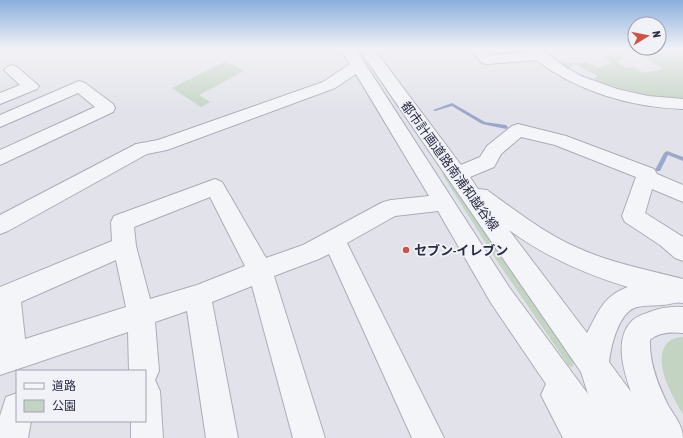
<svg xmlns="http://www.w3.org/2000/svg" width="683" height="438" font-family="'Asap Condensed','Noto Sans JP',sans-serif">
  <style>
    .green { fill: #c3d4c3 }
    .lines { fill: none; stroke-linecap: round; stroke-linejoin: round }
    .stream { fill: #9ca8cb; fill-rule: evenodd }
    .minor-casing { stroke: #aaacb8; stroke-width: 2 }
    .minor { fill: #f4f5f8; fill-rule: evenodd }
    .poi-dot { fill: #d15245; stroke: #f1f2f8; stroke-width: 1.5 }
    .labels { text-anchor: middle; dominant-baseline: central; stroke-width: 3.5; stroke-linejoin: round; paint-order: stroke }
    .street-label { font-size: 13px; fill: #292c42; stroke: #f1f2f8 }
    .poi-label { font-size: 13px; font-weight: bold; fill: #292c42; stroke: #f1f2f8; text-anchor: start }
  </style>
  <rect width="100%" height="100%" fill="#e2e3ea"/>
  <!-- green -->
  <g class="green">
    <path d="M634 49H668L683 55V103L594 86 552 62 571 63 573 65 566 70 591 82 598 76 573 63 587 62 597 68 612 63 603 57 617 54 624 58 617 62 627 68 634 67 644 73 663 69 643 55V53Z"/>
    <path d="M226 61 244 71 199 95 210 102 201 107 172 88Z"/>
    <path d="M442 174H445L574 351 573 367 569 366 499 264Z"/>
    <path d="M683 337V414C673 397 648 356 671 340 674 338 679 337 683 337Z"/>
  </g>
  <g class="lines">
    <!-- stream -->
    <g class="stream">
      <path d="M452 103 485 122 506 125 508 127 506 129 482 124 452 106 435 111 433 110Z"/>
      <path d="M667 151 683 157V161L668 155 660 171H656L655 170 664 153Z"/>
    </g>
    <defs>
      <g id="minor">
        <path d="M341 49H355L364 62 509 287 588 394 581 372 359 49H374L461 165 480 157 487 146 512 126 518 124 566 136 654 169 657 174 683 185V202L652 189 645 213 683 237V261L675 258 660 245 625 222 622 216 636 177 555 145 521 137 501 154 494 167 470 177 478 189 487 190C516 211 545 234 578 248 611 263 648 270 683 279V303C677 301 668 305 662 305 654 306 642 305 634 308 618 315 611 346 609 362L631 392C624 372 614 340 631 322 635 317 641 315 647 313 659 308 670 306 683 307V333C672 332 659 332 650 340 649 363 658 385 668 405 674 416 683 425 683 438H563L541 395 546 384 491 303 438 211 395 216 347 243 444 438H412L329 254 319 259 274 276 325 438H293L252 286 212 302 238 438H206L187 311 155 322 159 371 155 380 160 391 163 438H131V421H145V371H129L128 332 0 375V287L112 241 111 222 114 216 215 179 222 182 266 258 303 245 383 202 391 200 429 196 356 74 335 88 167 150 147 154 8 231 0 234V215L136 144 158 140 323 82 350 64ZM210 197 245 266 197 285 150 299 136 246 134 227ZM509 230C546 257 585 274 628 287 603 296 599 311 587 333ZM116 260 126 307 25 339 21 302Z"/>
        <path d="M470 49H485L491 55 528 52 526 49H541L565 67 581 76 617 89 648 96 683 99V109C630 107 579 92 536 60L487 64 482 63Z"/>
        <path d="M12 65 17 67 39 86 37 89 0 104V93L20 85 4 70 7 67Z"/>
        <path d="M79 81 85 83 113 104 115 108 113 112 0 165V150L95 107 78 93 0 127V115Z"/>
        <path d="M17 393V421H31L28 438H0V416L6 397Z"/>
      </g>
    </defs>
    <!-- minor casing -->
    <use href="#minor" class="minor-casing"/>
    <!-- minor -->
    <use href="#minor" class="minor"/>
  </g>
  <!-- sky -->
  <linearGradient id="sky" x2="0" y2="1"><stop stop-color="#89afdc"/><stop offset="0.44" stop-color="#f2f2f6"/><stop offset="1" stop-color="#f2f2f6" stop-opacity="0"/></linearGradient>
  <rect width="683" height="111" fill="url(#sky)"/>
  <!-- markers -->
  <circle class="poi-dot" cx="406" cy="250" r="4"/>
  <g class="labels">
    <!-- street labels -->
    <g class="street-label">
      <text transform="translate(450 166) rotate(54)">都市計画道路南浦和越谷線</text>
    </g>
    <!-- poi labels -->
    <g class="poi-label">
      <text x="414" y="250">セブン-イレブン</text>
    </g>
  </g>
  <!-- legend -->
  <rect x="16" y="370" width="130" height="52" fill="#f1f2f8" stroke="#a1a3af"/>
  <rect x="24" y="383" width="20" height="6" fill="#f4f5f8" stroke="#a1a3af"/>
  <text x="52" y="390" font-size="12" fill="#292c42">道路</text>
  <rect x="24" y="400" width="20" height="12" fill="#c3d4c3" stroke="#a1a3af"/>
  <text x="52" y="410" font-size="12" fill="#292c42">公園</text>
  <!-- north arrow -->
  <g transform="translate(647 36) rotate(80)"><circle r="19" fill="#f1f2f8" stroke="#a1a3af"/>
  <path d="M0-3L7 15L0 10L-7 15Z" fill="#d15245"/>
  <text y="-6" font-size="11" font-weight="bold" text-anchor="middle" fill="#292c42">N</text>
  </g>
</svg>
